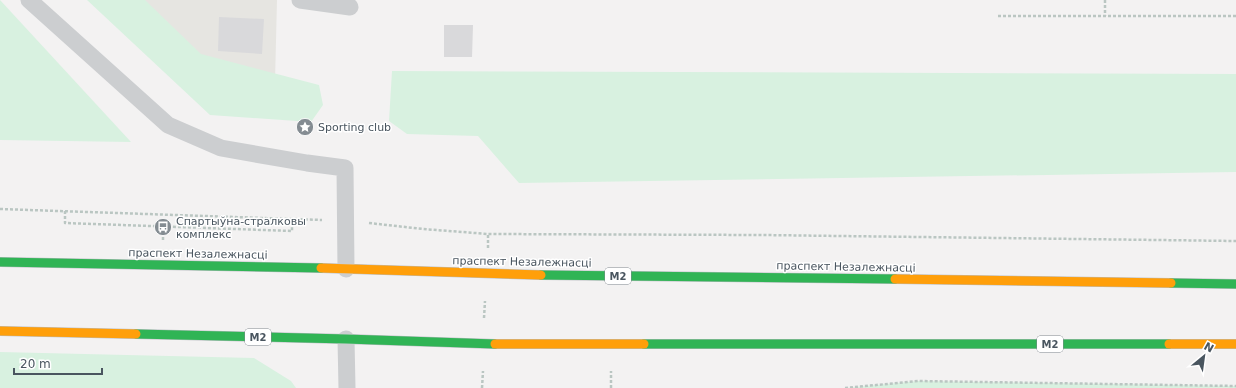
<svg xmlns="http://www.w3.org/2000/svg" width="1236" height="388" font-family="'DejaVu Sans',sans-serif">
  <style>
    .commercial { fill: #e6e5e1 }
    .green { fill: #d8f1e0 }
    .building { fill: #d9d9db }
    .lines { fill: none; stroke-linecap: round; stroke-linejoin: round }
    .fast-casing { stroke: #b8bcc1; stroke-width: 10 }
    .slow-casing { stroke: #b8bcc1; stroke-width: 10 }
    .path { stroke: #bac6c2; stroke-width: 2.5; stroke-dasharray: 3 2; stroke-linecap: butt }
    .lane { stroke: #ccced0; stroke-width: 17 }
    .fast { stroke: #30b455; stroke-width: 9 }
    .slow { stroke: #ff9f0a; stroke-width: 9 }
    .labels { text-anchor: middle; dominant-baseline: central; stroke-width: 3; stroke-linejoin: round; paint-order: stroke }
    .shield { fill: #fff; stroke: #80888f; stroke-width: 1 }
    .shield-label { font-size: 10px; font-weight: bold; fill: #49555f }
    .poi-label { font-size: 11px; fill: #49555f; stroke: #fff; text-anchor: start }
    .street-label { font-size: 11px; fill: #49555f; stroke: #fff }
  </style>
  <rect width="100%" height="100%" fill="#f3f2f2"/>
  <!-- commercial -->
  <path class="commercial" d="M110 0H277L275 82 198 81Z"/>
  <!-- green -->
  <g class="green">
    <path d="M0 0 131 142 0 140Z"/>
    <path d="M87 0H145L201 54 319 85 323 105 311 122 210 115Z"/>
    <path d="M392 71 1236 74V172L519 183 478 136 407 134 389 121Z"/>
    <path d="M0 352 254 358 291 381 296 388H0Z"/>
    <path d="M918 381 1236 386V388H845Z"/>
  </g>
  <!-- building -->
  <g class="building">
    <path d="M219 17 264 19 262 54 218 51Z"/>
    <path d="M444 25H473L472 57H444Z"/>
  </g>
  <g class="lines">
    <defs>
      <g id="fast">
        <path d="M0 262 321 268"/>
        <path d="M541 275 895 279"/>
        <path d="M1171 283 1236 284"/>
        <path d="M136 334 346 339 495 344"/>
        <path d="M644 344H1169"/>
      </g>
      <g id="slow">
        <path d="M321 268 541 275"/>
        <path d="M895 279 1171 283"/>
        <path d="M0 331 136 334"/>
        <path d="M495 344H644"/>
        <path d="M1169 344H1236"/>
      </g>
    </defs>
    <!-- fast casing -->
    <use href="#fast" class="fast-casing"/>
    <!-- slow casing -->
    <use href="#slow" class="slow-casing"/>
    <!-- path -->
    <g class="path">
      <path d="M1105 0V16"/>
      <path d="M998 16H1236"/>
      <path d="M0 209 322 220"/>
      <path d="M65 211V223L292 231V219"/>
      <path d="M369 223 423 229 488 234 762 235 1236 241"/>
      <path d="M163 240V227"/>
      <path d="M488 248V234"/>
      <path d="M484 318 485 301"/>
      <path d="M482 388 483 371"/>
      <path d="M611 388V371"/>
      <path d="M845 388 918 381 1236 386"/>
    </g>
    <!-- lane -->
    <g class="lane">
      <path d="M29 0 168 125 221 148 307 163 345 168 346 269"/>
      <path d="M300 0 350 7"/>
      <path d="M346 339 347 388"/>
    </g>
    <!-- fast -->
    <use href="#fast" class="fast"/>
    <!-- slow -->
    <use href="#slow" class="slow"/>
  </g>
  <!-- icons -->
  <defs>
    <symbol id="sight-disc" viewBox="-11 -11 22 22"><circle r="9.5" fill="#848c92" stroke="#fff"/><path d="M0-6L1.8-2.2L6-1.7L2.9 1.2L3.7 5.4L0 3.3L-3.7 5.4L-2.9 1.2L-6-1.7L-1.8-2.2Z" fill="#fff"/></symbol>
    <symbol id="bus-disc" viewBox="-11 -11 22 22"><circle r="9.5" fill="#848c92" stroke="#fff"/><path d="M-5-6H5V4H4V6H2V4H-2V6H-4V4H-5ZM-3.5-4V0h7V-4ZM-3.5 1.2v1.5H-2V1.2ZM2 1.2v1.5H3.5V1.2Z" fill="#fff"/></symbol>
  </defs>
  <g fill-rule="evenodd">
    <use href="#sight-disc" x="295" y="117" width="20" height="20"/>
    <use href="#bus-disc" x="153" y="217" width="20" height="20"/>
  </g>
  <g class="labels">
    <!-- shield labels -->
    <g class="shield">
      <rect x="605" y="268" width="26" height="16" rx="3"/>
      <rect x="245" y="329" width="26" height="16" rx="3"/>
      <rect x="1037" y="336" width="26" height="16" rx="3"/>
    </g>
    <g class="shield-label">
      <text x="618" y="276">М2</text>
      <text x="258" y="337">М2</text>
      <text x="1050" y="344">М2</text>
    </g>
    <!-- poi labels -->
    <g class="poi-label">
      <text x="318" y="127">Sporting club</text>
      <text x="176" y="221">Спартыўна-стралковы<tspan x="176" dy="13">комплекс</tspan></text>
    </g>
    <!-- street labels -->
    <g class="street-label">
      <text transform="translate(198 254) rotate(1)">праспект Незалежнасці</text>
      <text transform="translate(522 262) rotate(1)">праспект Незалежнасці</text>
      <text transform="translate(846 267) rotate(1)">праспект Незалежнасці</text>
    </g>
  </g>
  <!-- north arrow -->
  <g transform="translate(1204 356) rotate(29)" stroke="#ffffff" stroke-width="3" paint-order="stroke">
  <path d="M0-3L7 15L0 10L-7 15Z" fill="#49555f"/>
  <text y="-6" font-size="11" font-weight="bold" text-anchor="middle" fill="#49555f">N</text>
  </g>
  <!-- scale -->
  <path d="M14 368v6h88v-6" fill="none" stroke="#49555f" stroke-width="2"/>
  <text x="20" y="368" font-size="12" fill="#49555f" stroke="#ffffff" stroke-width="3" paint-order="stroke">20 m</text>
</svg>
